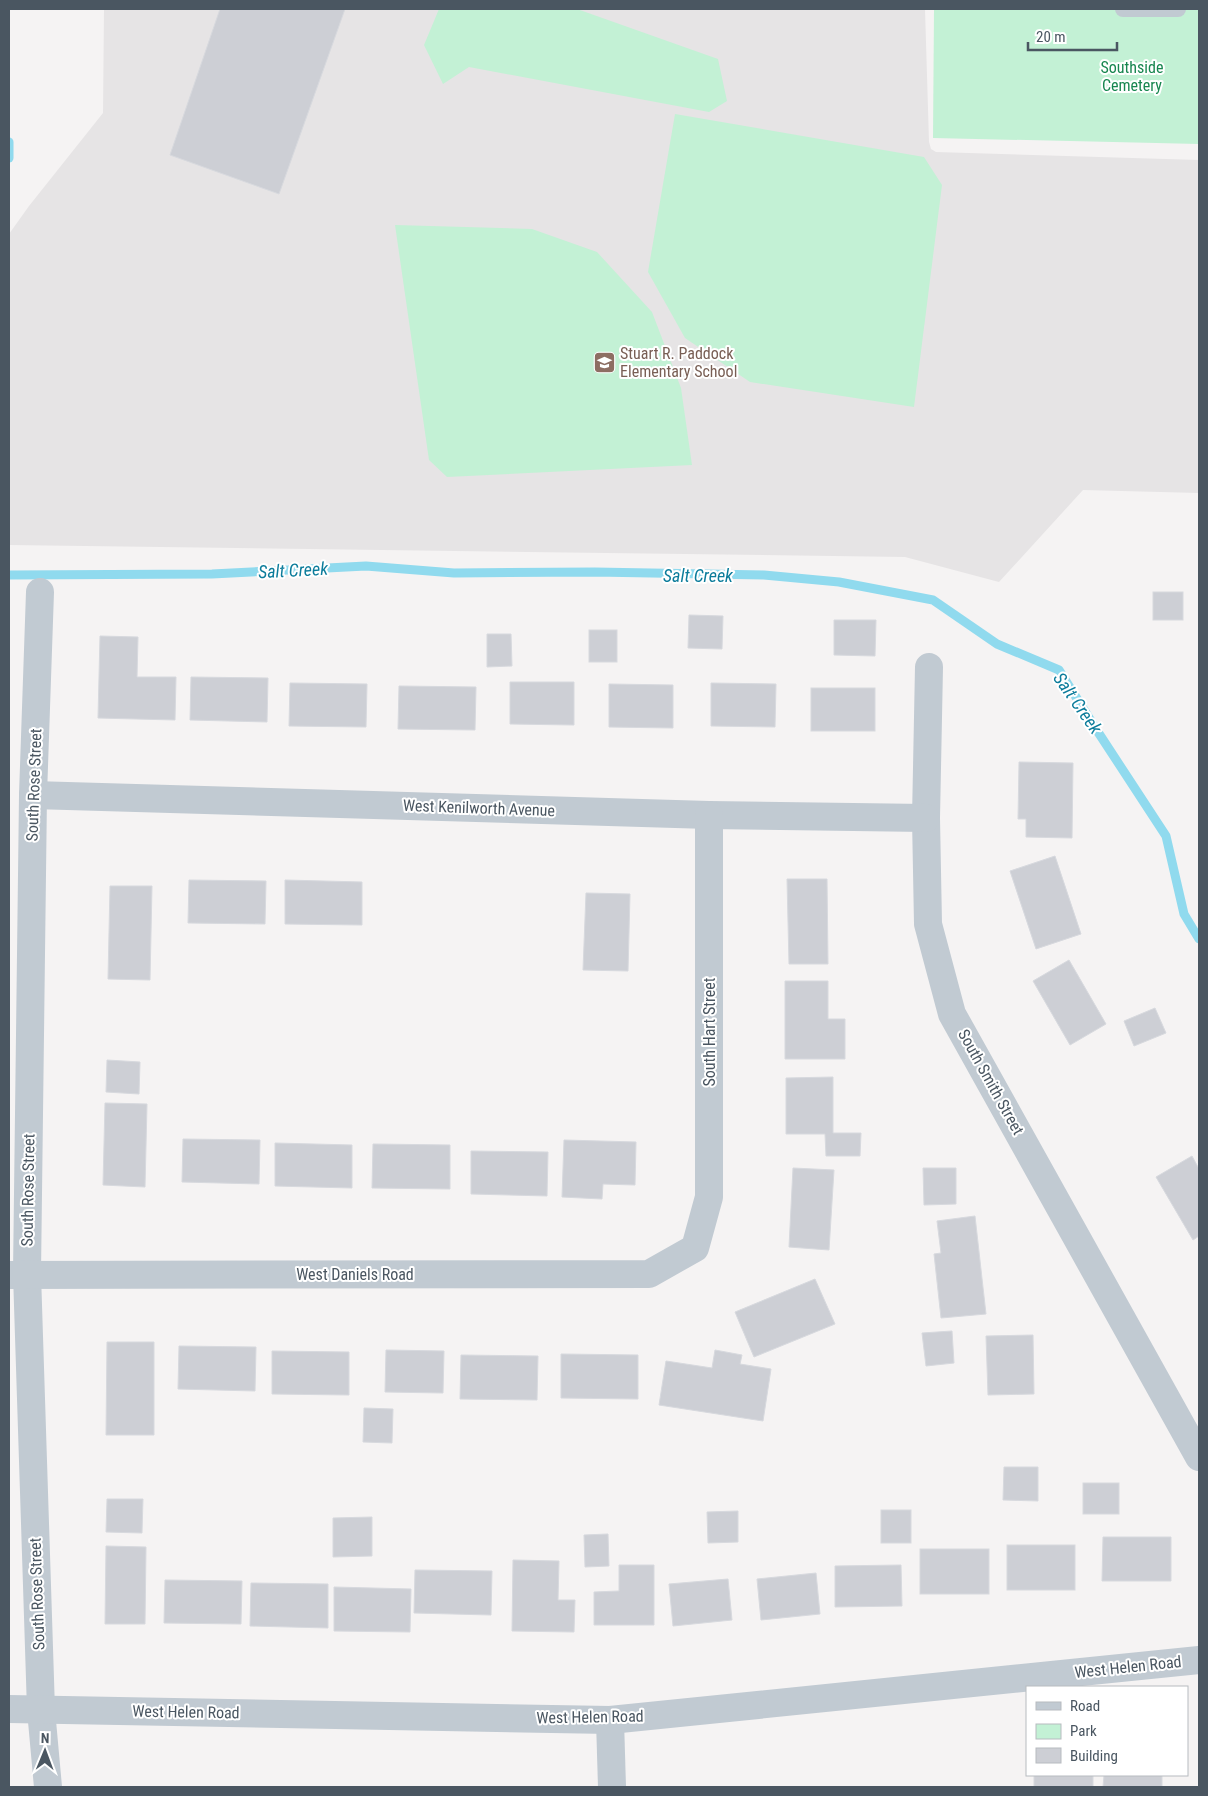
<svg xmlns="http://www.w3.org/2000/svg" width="1208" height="1796" font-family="'Roboto Condensed',sans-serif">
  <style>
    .education { fill: #e6e4e5 }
    .green { fill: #c3f1d5 }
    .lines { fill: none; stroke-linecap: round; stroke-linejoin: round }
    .stream { stroke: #90daee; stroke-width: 9 }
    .building { fill: #cdcfd5; stroke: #d7d9de }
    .service { stroke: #c1cad2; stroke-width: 16 }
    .minor { stroke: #c1cad2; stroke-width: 28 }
    .labels { text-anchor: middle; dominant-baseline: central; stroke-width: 4; stroke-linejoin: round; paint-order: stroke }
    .park-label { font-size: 16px; fill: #17864f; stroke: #fff }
    .education-label { font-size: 16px; fill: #785e54; stroke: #fff; text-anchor: start }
    .street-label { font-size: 16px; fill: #4a5661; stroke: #fff }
    .water-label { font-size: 18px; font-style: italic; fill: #0c7c9b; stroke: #fff }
  </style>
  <rect width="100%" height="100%" fill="#f5f3f3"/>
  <!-- education -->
  <path class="education" d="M104 9H925L929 142 931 149 936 152 1199 160V493L1083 490 999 582 905 557 9 545V234L29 206 103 113Z"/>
  <!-- green -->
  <g class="green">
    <path d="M439 9H577L718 59 727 101 709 112 469 67 443 84 424 45Z"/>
    <path d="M934 9H1199V144L933 138Z"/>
    <path d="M675 114 924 157 942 185 914 407 750 382 685 338 648 272Z"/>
    <path d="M395 225 532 229 597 252 652 312 681 388 692 465 447 477 429 460Z"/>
  </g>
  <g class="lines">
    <!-- stream -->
    <g class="stream">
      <path d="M9 142V158"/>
      <path d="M9 575 212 574 366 566 454 573 595 572 764 575 839 582 933 600 997 644 1059 670 1096 729 1166 836 1184 914 1199 939"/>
    </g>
  </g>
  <!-- building -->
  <g class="building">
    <path d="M220 9H345L279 194 170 155Z"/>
    <rect x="1153" y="592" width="30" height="28"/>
    <path d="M689 615 723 616 722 649 688 648Z"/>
    <path d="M834 620H876L875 656 834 655Z"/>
    <rect x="589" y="630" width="28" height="32"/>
    <path d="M487 634H511L512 666 487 667Z"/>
    <path d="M100 636 138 637 137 677H176L175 720 98 718Z"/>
    <path d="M191 677 268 678 267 722 190 720Z"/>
    <path d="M510 682H574V725L510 724Z"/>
    <path d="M290 683 367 684 366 727 289 726Z"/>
    <path d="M711 683 776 684 775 727 711 726Z"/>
    <path d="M609 684 673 685V728L609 727Z"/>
    <path d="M399 686 476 687 475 730 398 729Z"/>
    <rect x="811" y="688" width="64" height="43"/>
    <path d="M1019 762 1073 763 1072 838 1026 837V819H1018Z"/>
    <path d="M1055 856 1081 934 1036 949 1010 871Z"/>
    <path d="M787 879H827L828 964H789Z"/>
    <path d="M189 880 266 881 265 924 188 923Z"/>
    <path d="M285 880 362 882V925L285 924Z"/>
    <path d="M110 886H152L150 980 108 979Z"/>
    <path d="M586 893 630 894 628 971 583 970Z"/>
    <path d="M1069 960 1106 1024 1070 1045 1033 981Z"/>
    <path d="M785 981H828V1019H845V1059H785Z"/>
    <path d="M1155 1008 1166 1033 1134 1046 1124 1021Z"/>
    <path d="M107 1060 140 1062 139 1094 106 1092Z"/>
    <path d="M833 1077V1133H861L860 1156H826L825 1134H786V1078Z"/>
    <path d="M105 1103 147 1104 145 1187 103 1185Z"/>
    <path d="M183 1139 260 1140 259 1184 182 1182Z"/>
    <path d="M564 1140 636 1142 635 1185 603 1184 602 1199 562 1197Z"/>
    <path d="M275 1143 352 1145V1188L275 1186Z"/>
    <path d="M373 1144 450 1145V1189L372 1188Z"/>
    <path d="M471 1151 548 1152 547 1196 471 1194Z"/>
    <path d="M1192 1156 1199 1169V1236L1193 1240 1156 1177Z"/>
    <path d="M793 1168 834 1170 829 1250 789 1247Z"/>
    <path d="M923 1168H956V1204L924 1205Z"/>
    <path d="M975 1216 986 1314 941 1318 934 1254 941 1253 937 1221Z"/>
    <path d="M815 1279 835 1324 754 1357 735 1312Z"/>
    <path d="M952 1331 954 1363 926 1366 922 1333Z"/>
    <path d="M1033 1335 1034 1394 988 1395 986 1336Z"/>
    <path d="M107 1342H154V1435H106Z"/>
    <path d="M179 1346 256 1347 255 1391 178 1389Z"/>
    <path d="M386 1350 444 1351 443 1393 385 1392Z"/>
    <path d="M715 1350 742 1355 740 1364 771 1369 763 1421 659 1405 666 1361 712 1368Z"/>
    <path d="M272 1351 349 1352V1395L272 1394Z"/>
    <path d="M561 1354 638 1355V1399L561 1398Z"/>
    <path d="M461 1355 538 1356 537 1400 460 1399Z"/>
    <path d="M364 1408 393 1409 392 1443 363 1442Z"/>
    <path d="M1004 1467H1038V1501L1003 1500Z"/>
    <rect x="1083" y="1483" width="36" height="31"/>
    <path d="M107 1499H143L142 1533 106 1532Z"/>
    <rect x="881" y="1510" width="30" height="33"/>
    <path d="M738 1511V1542L708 1543 707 1512Z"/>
    <path d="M372 1517V1556L333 1557V1518Z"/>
    <path d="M608 1534 609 1566 585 1567 584 1535Z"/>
    <path d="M1103 1537H1171V1581H1102Z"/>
    <rect x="1007" y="1545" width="68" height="45"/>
    <path d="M106 1546 146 1547 145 1624H105Z"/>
    <rect x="920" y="1549" width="69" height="45"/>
    <path d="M513 1560 559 1561 558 1600H575L574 1632 512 1631Z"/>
    <path d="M619 1565H654V1625H594V1592L619 1591Z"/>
    <path d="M901 1565 902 1606 835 1607V1566Z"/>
    <path d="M415 1570 492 1571 491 1615 414 1613Z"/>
    <path d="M816 1573 820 1614 761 1620 757 1579Z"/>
    <path d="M728 1579 732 1620 673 1626 669 1584Z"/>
    <path d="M165 1580 242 1581 241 1624 164 1623Z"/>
    <path d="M251 1583 328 1584V1628L250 1626Z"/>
    <path d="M334 1587 411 1589 410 1632 334 1631Z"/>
    <rect x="1034" y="1775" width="59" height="12"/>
    <path d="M1104 1775H1162V1787H1103Z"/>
  </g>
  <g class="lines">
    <!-- service -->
    <path class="service" d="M1123 9H1178"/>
    <!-- minor -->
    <g class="minor">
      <path d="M40 592 33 795 27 1274 41 1710 48 1787"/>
      <path d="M929 667 926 818 928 924 952 1014 1199 1457"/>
      <path d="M33 795 709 815 926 818"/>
      <path d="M9 1275 649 1274 695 1248 709 1197V815"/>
      <path d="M9 1709 610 1720 1199 1660"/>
      <path d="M610 1720 612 1787"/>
    </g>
  </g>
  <!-- icons -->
  <defs>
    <symbol id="school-square" viewBox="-11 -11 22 22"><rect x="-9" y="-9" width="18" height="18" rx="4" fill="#8d6e63" stroke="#fff"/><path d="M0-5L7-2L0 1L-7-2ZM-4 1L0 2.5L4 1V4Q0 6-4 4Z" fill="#fff"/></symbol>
  </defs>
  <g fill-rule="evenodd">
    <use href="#school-square" x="592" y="350" width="25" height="25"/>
  </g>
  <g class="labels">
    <!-- park labels -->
    <g class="park-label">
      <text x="1132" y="67">Southside<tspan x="1132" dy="18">Cemetery</tspan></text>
    </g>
    <!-- education labels -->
    <g class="education-label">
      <text x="620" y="353">Stuart R. Paddock<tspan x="620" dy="18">Elementary School</tspan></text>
    </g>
    <!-- street labels -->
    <g class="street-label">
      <text transform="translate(34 785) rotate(-88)">South Rose Street</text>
      <text transform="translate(479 808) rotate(2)">West Kenilworth Avenue</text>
      <text transform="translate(709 1032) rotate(-90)">South Hart Street</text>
      <text transform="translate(991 1082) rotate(61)">South Smith Street</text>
      <text transform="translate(28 1190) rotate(-89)">South Rose Street</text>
      <text x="355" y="1274">West Daniels Road</text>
      <text transform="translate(37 1594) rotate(-92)">South Rose Street</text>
      <text transform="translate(1128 1667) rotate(-6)">West Helen Road</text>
      <text transform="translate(186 1712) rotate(1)">West Helen Road</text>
      <text transform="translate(590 1717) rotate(-1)">West Helen Road</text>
    </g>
    <!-- water labels -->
    <g class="water-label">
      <text transform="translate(293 570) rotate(-3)">Salt Creek</text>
      <text x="698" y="575">Salt Creek</text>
      <text transform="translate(1078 703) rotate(55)">Salt Creek</text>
    </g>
  </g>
  <!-- border -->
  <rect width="1208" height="1796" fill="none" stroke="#4a5661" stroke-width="20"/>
  <!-- legend -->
  <rect x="1026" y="1686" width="162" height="90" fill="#ffffff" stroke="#b7bbc0"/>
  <rect x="1036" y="1702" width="25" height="8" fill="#c1cad2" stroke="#b7bbc0"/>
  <text x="1070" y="1711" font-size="15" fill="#4a5661">Road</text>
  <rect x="1036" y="1724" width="25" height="15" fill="#c3f1d5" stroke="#b7bbc0"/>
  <text x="1070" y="1736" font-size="15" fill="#4a5661">Park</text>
  <rect x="1036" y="1748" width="25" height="15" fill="#cdcfd5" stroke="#b7bbc0"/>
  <text x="1070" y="1761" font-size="15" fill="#4a5661">Building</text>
  <!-- north arrow -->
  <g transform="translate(45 1751) rotate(1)" stroke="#ffffff" stroke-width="4" paint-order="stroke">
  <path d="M0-4L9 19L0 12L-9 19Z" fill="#4a5661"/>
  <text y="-8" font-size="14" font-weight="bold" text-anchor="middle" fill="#4a5661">N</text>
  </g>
  <!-- scale -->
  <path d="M1028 42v8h89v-8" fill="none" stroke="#4a5661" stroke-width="2.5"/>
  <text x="1036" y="42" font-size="15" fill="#4a5661" stroke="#ffffff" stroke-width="4" paint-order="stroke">20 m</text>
</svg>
